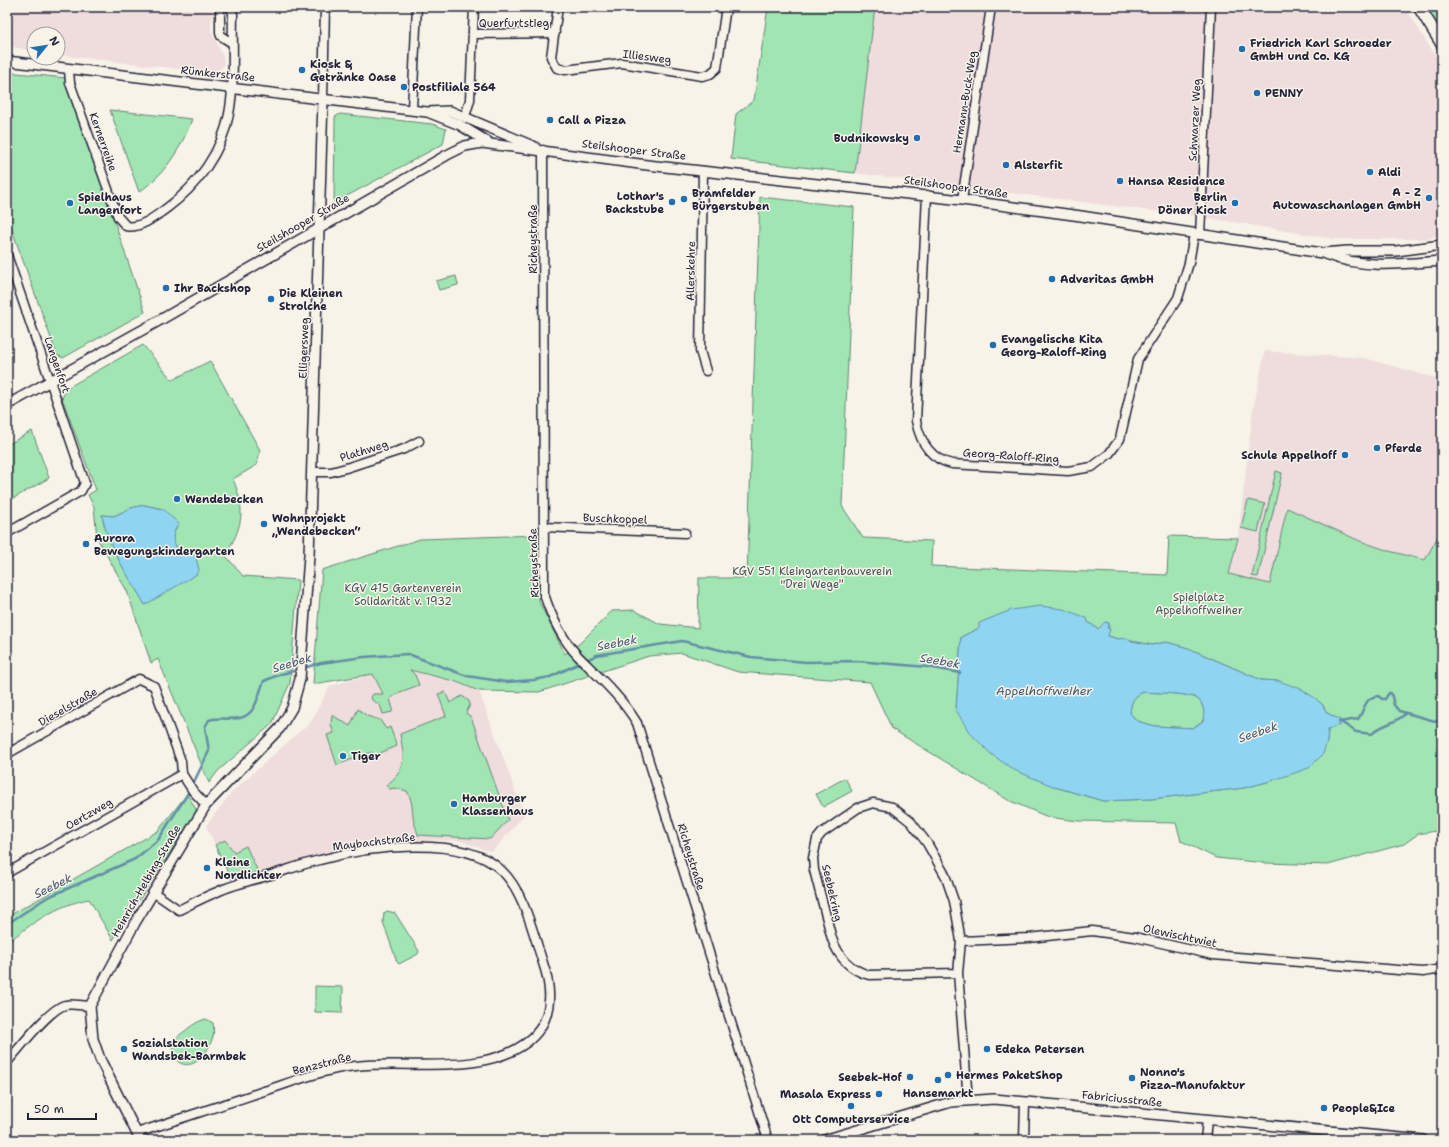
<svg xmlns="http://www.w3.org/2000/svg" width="1449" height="1147" font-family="'Shantell Sans',sans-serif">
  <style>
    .built { fill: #efdcdd }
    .green { fill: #a1e6b2; stroke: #628476; fill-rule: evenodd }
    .water { fill: #8fd5f1; stroke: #638da8; fill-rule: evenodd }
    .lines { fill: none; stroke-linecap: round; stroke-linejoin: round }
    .stream { stroke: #638da8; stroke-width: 2.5 }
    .minor-casing { stroke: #22223b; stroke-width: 11 }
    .tertiary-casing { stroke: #22223b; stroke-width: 12 }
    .secondary-casing { stroke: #22223b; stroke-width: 14 }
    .minor { stroke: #f7f3e8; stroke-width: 8 }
    .tertiary { stroke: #f7f3e8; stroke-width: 9 }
    .secondary { stroke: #f7f3e8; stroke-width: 11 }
    .poi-dot { fill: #1f6fb2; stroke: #f7f3e8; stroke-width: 1.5 }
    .labels { text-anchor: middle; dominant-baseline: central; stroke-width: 3; stroke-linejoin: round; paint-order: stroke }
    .street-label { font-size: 11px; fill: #22223b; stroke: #f7f3e8 }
    .poi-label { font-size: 11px; font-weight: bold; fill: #22223b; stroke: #f7f3e8; text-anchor: start }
    .park-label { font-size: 11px; fill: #425359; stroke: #f7f3e8 }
    .water-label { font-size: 12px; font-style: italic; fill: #435872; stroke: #f7f3e8 }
  </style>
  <rect width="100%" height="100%" fill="#f7f3e8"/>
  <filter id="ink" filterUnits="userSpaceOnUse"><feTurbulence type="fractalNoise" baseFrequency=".025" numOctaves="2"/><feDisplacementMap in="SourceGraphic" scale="8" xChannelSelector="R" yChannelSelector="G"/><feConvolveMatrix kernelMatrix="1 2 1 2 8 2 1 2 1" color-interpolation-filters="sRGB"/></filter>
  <g filter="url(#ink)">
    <!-- built -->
    <g class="built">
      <path d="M7 7H212L211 31 223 56 224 65 216 73 58 55V34H34V51L7 46Z"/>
      <path d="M875 7H1405L1442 67V232L1429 239H1335L1208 218 855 173Z"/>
      <path d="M1265 351 1364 358 1442 380V529L1426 560 1389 551 1360 541 1287 508 1270 584 1229 574 1238 538 1253 410Z"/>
      <path d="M409 670 454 682 479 691 524 815 492 852 461 841 431 840 335 852 231 879 206 826 232 792 299 732 309 725 330 686 373 674Z"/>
    </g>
    <!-- green -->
    <g class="green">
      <path d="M768 7H875L855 173 731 159 736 114 754 100Z"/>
      <path d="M1425 7H1436L1442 17V33Z"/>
      <path d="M7 72 66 78 145 312 63 358 57 355 7 216Z"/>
      <path d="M110 110 192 119C181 149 165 174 139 192Z"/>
      <path d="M340 114 432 124 446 129 443 144 334 203 335 117Z"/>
      <path d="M760 197 854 207 842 506 863 538 932 541 931 566 1167 575 1169 536 1238 538 1229 574 1270 584 1287 508 1360 541 1389 551 1425 560 1442 529V830L1418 834 1404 844 1328 865 1266 863 1216 858 1181 841 1176 823 1078 821 1048 817 1008 800 892 729 870 682 738 672 682 653 649 656 539 692 479 691 454 681 410 670 415 675 419 685 400 692 390 699 393 709 392 712 383 714 380 705 372 700 371 697 373 694H383L373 674 313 684 322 570 420 539 538 535 539 602 565 654 580 643 612 611 634 610 660 624 698 628 699 578H747ZM1088 622 1098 629 1105 622 1109 623 1108 636 1118 639 1126 638 1132 641 1152 645 1166 642 1188 648 1261 680 1279 681 1322 704 1327 713 1340 720 1328 729 1327 742 1285 774 1271 781 1244 788 1151 799 1103 801 1055 787 956 710 961 637 979 628Z"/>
      <path d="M456 276 458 285 439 290 436 281Z"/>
      <path d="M143 345 172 380 210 361 260 450 257 465 233 479C246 510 243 527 225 555L243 576 298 580 290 683 272 724 218 771 209 783 158 659 151 663 127 591 97 538 94 507 88 495 96 490 62 398 67 388ZM144 505 163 509 176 528C170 541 176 553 191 554L145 605C129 576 108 548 102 515L114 516 131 508Z"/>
      <path d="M32 431 49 478 7 502V445Z"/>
      <path d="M1276 471 1282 473 1258 577 1252 576Z"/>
      <path d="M1248 500 1265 504 1258 532 1241 528Z"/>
      <path d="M445 692 450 703 462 696 469 701 470 705 466 713 471 717 508 820 490 839 418 835C417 829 413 822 413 816 412 806 412 800 407 791L395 788 389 789 386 785C407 771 404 756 400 734L446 716 438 694Z"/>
      <path d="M1143 692C1156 693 1182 693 1194 697 1204 701 1205 712 1203 721L1193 728 1155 726 1137 721 1130 713C1131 702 1133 697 1143 692Z"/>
      <path d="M358 709 367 716 380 720 386 729 390 727 397 746 373 756 372 752 337 765 327 735 334 733 331 725 332 715 350 726Z"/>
      <path d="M845 778 852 791 823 807 816 794Z"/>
      <path d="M187 794 197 811 113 940 89 899C57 905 32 923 7 943V917L158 831Z"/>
      <path d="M225 840 234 852 246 846 258 872 231 879 215 845Z"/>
      <path d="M387 911 395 913 419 951 418 954 399 964 397 962 383 922 384 913Z"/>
      <path d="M315 986 343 987 342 1013 315 1012Z"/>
      <path d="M206 1019 213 1023C215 1035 212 1042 206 1052 186 1080 163 1055 176 1039 178 1036 182 1033 185 1031 192 1025 198 1021 206 1019Z"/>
    </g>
    <!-- water -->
    <g class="water">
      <path d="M144 505 163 509 179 524C171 533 171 545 182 552L195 554 199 570 197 574 145 605C129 576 108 548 102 515L114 516 131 508Z"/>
      <path d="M1040 606 1063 609 1087 618 1088 622 1098 629 1105 622 1109 623 1107 628 1110 629 1108 636 1118 639 1126 638 1132 641 1152 645 1166 642 1188 648 1261 680 1279 681 1301 689 1315 698 1322 704 1327 713 1340 720V725L1328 729 1327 742 1323 754 1309 768 1271 781 1244 788 1151 799 1103 801 1055 787 1014 770 991 754 969 732 956 710 961 637 979 628V623L1011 610ZM1143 692C1156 693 1182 693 1194 697 1204 701 1205 712 1203 721L1193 728 1155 726 1137 721 1130 713C1131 702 1133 697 1143 692Z"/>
    </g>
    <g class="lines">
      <!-- stream -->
      <g class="stream">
        <path d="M303 668 321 663 364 657 408 654 467 676 506 682 534 680 550 677 597 655 682 641 751 657 806 662 856 661 928 667 960 673"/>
        <path d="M1339 722 1358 719C1365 710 1364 697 1378 696L1382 699H1385L1389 693H1391L1394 705 1399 711 1442 723"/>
        <path d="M1341 722 1356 732 1372 734C1382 723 1395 725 1406 713"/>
        <path d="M192 786 209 751 205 727 209 720C220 717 230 720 240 718 257 714 258 694 264 681L281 674 298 670"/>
        <path d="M7 924 46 898 135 859 158 840 190 790"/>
      </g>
      <defs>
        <g id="minor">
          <path d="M220 7V33L221 36 232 43"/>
          <path d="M558 7 551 57 557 68 565 70 622 63 702 76 710 74 717 68 726 7"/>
          <path d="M473 34 555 33"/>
          <path d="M69 70 70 83 118 217 126 226C140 229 156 216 167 208 197 186 222 152 229 114 235 82 232 46 233 14L231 7"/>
          <path d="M323 99 325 7"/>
          <path d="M412 109 417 7"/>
          <path d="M465 116 470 100 474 7"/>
          <path d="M543 150 544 594C551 616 562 639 578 656 600 678 621 697 637 723L768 1140"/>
          <path d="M703 171 700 351 706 371"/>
          <path d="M927 195 916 421C920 441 930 459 952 464L1068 471 1092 467 1109 454 1120 439 1138 359 1178 298 1189 263 1194 234"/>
          <path d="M962 200 991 7"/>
          <path d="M1200 235 1211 7"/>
          <path d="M7 255 85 483 81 491 7 533"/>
          <path d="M312 472H331L346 468 404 449 419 441"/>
          <path d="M544 527 685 533"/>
          <path d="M7 754 139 679 154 686 181 761 182 774 193 791 206 805"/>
          <path d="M7 873 182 774"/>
          <path d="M961 941 1029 938 1092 931 1135 937 1213 955 1423 972 1442 969"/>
          <path d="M958 973 869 975C850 970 839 958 832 939L814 870 813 858 817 839 822 833 858 808 873 803 892 807 911 822 927 843 945 875 954 901 961 941 958 973 968 1100"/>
          <path d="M7 1062C19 1049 49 1009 65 1005 72 1003 83 1006 90 1006"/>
          <path d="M137 1133C178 1119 220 1106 261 1092 292 1082 324 1069 356 1066 408 1060 481 1076 526 1043 553 1023 553 992 543 963 533 933 524 891 501 870 463 834 367 847 320 860 303 864 287 870 271 875 253 880 234 884 217 892 204 897 191 904 179 910L153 892"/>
          <path d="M1024 1140 1025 1102"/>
          <path d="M1205 1140 1207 1120"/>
        </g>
        <g id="tertiary">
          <path d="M7 61 427 112 450 111 535 147"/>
          <path d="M430 113 460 125 488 142"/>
          <path d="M1325 254C1362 269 1403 264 1442 261"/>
          <path d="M7 405 155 323 447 155 465 146 482 143 647 165 962 200 1081 216 1322 253 1348 251H1396L1442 245"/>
          <path d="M140 1140 100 1059 93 1039 90 1006 135 923 206 805 280 728 292 708 300 679 309 556 323 99"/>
          <path d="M824 1140 951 1102 994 1099 1423 1140"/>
        </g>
        <path id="secondary" d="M1419 7 1442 44"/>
      </defs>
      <!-- minor casing -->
      <use href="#minor" class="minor-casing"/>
      <!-- tertiary casing -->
      <use href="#tertiary" class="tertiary-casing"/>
      <!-- secondary casing -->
      <use href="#secondary" class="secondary-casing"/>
      <!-- minor -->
      <use href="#minor" class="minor"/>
      <!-- tertiary -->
      <use href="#tertiary" class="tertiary"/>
      <!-- secondary -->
      <use href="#secondary" class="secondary"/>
    </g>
  </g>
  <!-- markers -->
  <g class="poi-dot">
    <circle cx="1242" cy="49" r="4"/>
    <circle cx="302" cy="70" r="4"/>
    <circle cx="404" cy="87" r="4"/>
    <circle cx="1257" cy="93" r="4"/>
    <circle cx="550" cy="120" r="4"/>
    <circle cx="917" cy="138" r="4"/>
    <circle cx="1006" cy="165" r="4"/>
    <circle cx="1370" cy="172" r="4"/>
    <circle cx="1120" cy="181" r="4"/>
    <circle cx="1429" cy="198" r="4"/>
    <circle cx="684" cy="199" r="4"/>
    <circle cx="672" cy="202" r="4"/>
    <circle cx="70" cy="203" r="4"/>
    <circle cx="1235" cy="203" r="4"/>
    <circle cx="1052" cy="279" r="4"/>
    <circle cx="166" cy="288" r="4"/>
    <circle cx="271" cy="299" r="4"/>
    <circle cx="993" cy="345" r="4"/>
    <circle cx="1377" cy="448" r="4"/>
    <circle cx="1345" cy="455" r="4"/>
    <circle cx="177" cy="499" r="4"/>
    <circle cx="264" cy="524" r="4"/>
    <circle cx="86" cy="544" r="4"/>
    <circle cx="343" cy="756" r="4"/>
    <circle cx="454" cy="804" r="4"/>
    <circle cx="207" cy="868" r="4"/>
    <circle cx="124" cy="1049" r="4"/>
    <circle cx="987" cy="1049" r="4"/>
    <circle cx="948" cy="1075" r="4"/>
    <circle cx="910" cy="1077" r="4"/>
    <circle cx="1132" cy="1078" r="4"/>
    <circle cx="938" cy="1080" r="4"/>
    <circle cx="879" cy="1094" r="4"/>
    <circle cx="851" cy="1106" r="4"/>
    <circle cx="1324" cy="1108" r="4"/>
  </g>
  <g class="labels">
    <!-- street labels -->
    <g class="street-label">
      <text x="514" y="23">Querfurtstieg</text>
      <text transform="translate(647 57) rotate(7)">Illiesweg</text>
      <text transform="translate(218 74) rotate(6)">Rümkerstraße</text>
      <text transform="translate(965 102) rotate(-81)">Hermann-Buck-Weg</text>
      <text transform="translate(1195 120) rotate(-87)">Schwarzer Weg</text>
      <text transform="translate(103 142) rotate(70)">Kernerreihe</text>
      <text transform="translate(634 150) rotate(7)">Steilshooper Straße</text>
      <text transform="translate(956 187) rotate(8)">Steilshooper Straße</text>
      <text transform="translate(303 223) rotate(-30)">Steilshooper Straße</text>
      <text transform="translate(533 239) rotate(-90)">Richeystraße</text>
      <text transform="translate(691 271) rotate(-89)">Allerskehre</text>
      <text transform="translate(304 348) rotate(-88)">Elligersweg</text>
      <text transform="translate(57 365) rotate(71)">Langenfort</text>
      <text transform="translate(364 451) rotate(-17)">Plathweg</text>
      <text transform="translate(1011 456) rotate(4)">Georg-Raloff-Ring</text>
      <text transform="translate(615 519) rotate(2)">Buschkoppel</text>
      <text transform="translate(534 563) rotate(-92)">Richeystraße</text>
      <text transform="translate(68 707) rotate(-30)">Dieselstraße</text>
      <text transform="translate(89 814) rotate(-30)">Oertzweg</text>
      <text transform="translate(374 842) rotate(-7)">Maybachstraße</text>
      <text transform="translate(691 857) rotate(73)">Richeystraße</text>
      <text transform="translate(146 881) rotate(-60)">Heinrich-Helbing-Straße</text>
      <text transform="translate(832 893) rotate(77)">Seebekring</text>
      <text transform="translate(1180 936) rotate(12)">Olewischtwiet</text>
      <text transform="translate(322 1064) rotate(-14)">Benzstraße</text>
      <text transform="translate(1122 1099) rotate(6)">Fabriciusstraße</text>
    </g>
    <!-- poi labels -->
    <g class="poi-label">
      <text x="1250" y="43">Friedrich Karl Schroeder<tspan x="1250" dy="13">GmbH und Co. KG</tspan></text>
      <text x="310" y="64">Kiosk &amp;<tspan x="310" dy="13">Getränke Oase</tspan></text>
      <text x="412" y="87">Postfiliale 564</text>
      <text x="1265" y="93">PENNY</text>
      <text x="558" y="120">Call a Pizza</text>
      <text x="909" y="138" text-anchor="end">Budnikowsky</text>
      <text x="1014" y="165">Alsterfit</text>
      <text x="1378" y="172">Aldi</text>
      <text x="1128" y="181">Hansa Residence</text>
      <text x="1421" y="192" text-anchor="end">A - Z<tspan x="1421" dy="13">Autowaschanlagen GmbH</tspan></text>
      <text x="692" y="193">Bramfelder<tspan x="692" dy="13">Bürgerstuben</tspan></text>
      <text x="664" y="196" text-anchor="end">Lothar's<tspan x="664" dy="13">Backstube</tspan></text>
      <text x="78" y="197">Spielhaus<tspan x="78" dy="13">Langenfort</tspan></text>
      <text x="1227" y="197" text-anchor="end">Berlin<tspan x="1227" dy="13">Döner Kiosk</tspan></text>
      <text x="1060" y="279">Adveritas GmbH</text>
      <text x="174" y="288">Ihr Backshop</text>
      <text x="279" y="293">Die Kleinen<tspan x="279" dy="13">Strolche</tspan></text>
      <text x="1001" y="339">Evangelische Kita<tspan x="1001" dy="13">Georg-Raloff-Ring</tspan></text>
      <text x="1385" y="448">Pferde</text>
      <text x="1337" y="455" text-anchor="end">Schule Appelhoff</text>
      <text x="185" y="499">Wendebecken</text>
      <text x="272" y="518">Wohnprojekt<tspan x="272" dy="13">„Wendebecken“</tspan></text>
      <text x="94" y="538">Aurora<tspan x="94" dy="13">Bewegungskindergarten</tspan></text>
      <text x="351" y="756">Tiger</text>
      <text x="462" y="798">Hamburger<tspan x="462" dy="13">Klassenhaus</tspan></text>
      <text x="215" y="862">Kleine<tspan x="215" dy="13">Nordlichter</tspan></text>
      <text x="132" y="1043">Sozialstation<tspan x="132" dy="13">Wandsbek-Barmbek</tspan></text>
      <text x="995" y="1049">Edeka Petersen</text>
      <text x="1140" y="1072">Nonno's<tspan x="1140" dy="13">Pizza-Manufaktur</tspan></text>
      <text x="956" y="1075">Hermes PaketShop</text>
      <text x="902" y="1077" text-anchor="end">Seebek-Hof</text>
      <text x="938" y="1093" text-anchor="middle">Hansemarkt</text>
      <text x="871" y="1094" text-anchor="end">Masala Express</text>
      <text x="1332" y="1108">People&amp;Ice</text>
      <text x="851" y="1119" text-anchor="middle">Ott Computerservice</text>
    </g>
    <!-- park labels -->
    <g class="park-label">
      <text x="812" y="571">KGV 551 Kleingartenbauverein<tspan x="812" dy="13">"Drei Wege"</tspan></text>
      <text x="403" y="588">KGV 415 Gartenverein<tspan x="403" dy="13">Solidarität v. 1932</tspan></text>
      <text x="1199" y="597">Spielplatz<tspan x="1199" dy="13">Appelhoffweiher</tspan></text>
    </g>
    <!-- water labels -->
    <g class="water-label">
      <text transform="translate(617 643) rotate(-11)">Seebek</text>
      <text transform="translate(940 661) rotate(10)">Seebek</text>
      <text transform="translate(292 663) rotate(-17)">Seebek</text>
      <text x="1044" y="691">Appelhoffweiher</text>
      <text transform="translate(1258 732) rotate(-19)">Seebek</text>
      <text transform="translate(53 886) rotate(-26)">Seebek</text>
    </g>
  </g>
  <!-- margin -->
  <rect width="1449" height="1147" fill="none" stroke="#f7f3e8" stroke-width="24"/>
  <rect x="12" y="12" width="1425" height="1123" fill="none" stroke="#22223b" stroke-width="1.5" filter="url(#ink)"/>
  <!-- north arrow -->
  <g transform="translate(46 46) rotate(60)"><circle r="19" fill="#f7f3e8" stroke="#a29fa3"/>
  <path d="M0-3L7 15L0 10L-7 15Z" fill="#1f6fb2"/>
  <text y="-6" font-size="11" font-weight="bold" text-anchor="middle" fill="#22223b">N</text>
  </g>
  <!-- scale -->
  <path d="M28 1113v6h68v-6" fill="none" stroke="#22223b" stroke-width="2"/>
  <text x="34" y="1113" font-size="12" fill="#22223b" stroke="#f7f3e8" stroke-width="3" paint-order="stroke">50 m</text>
</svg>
